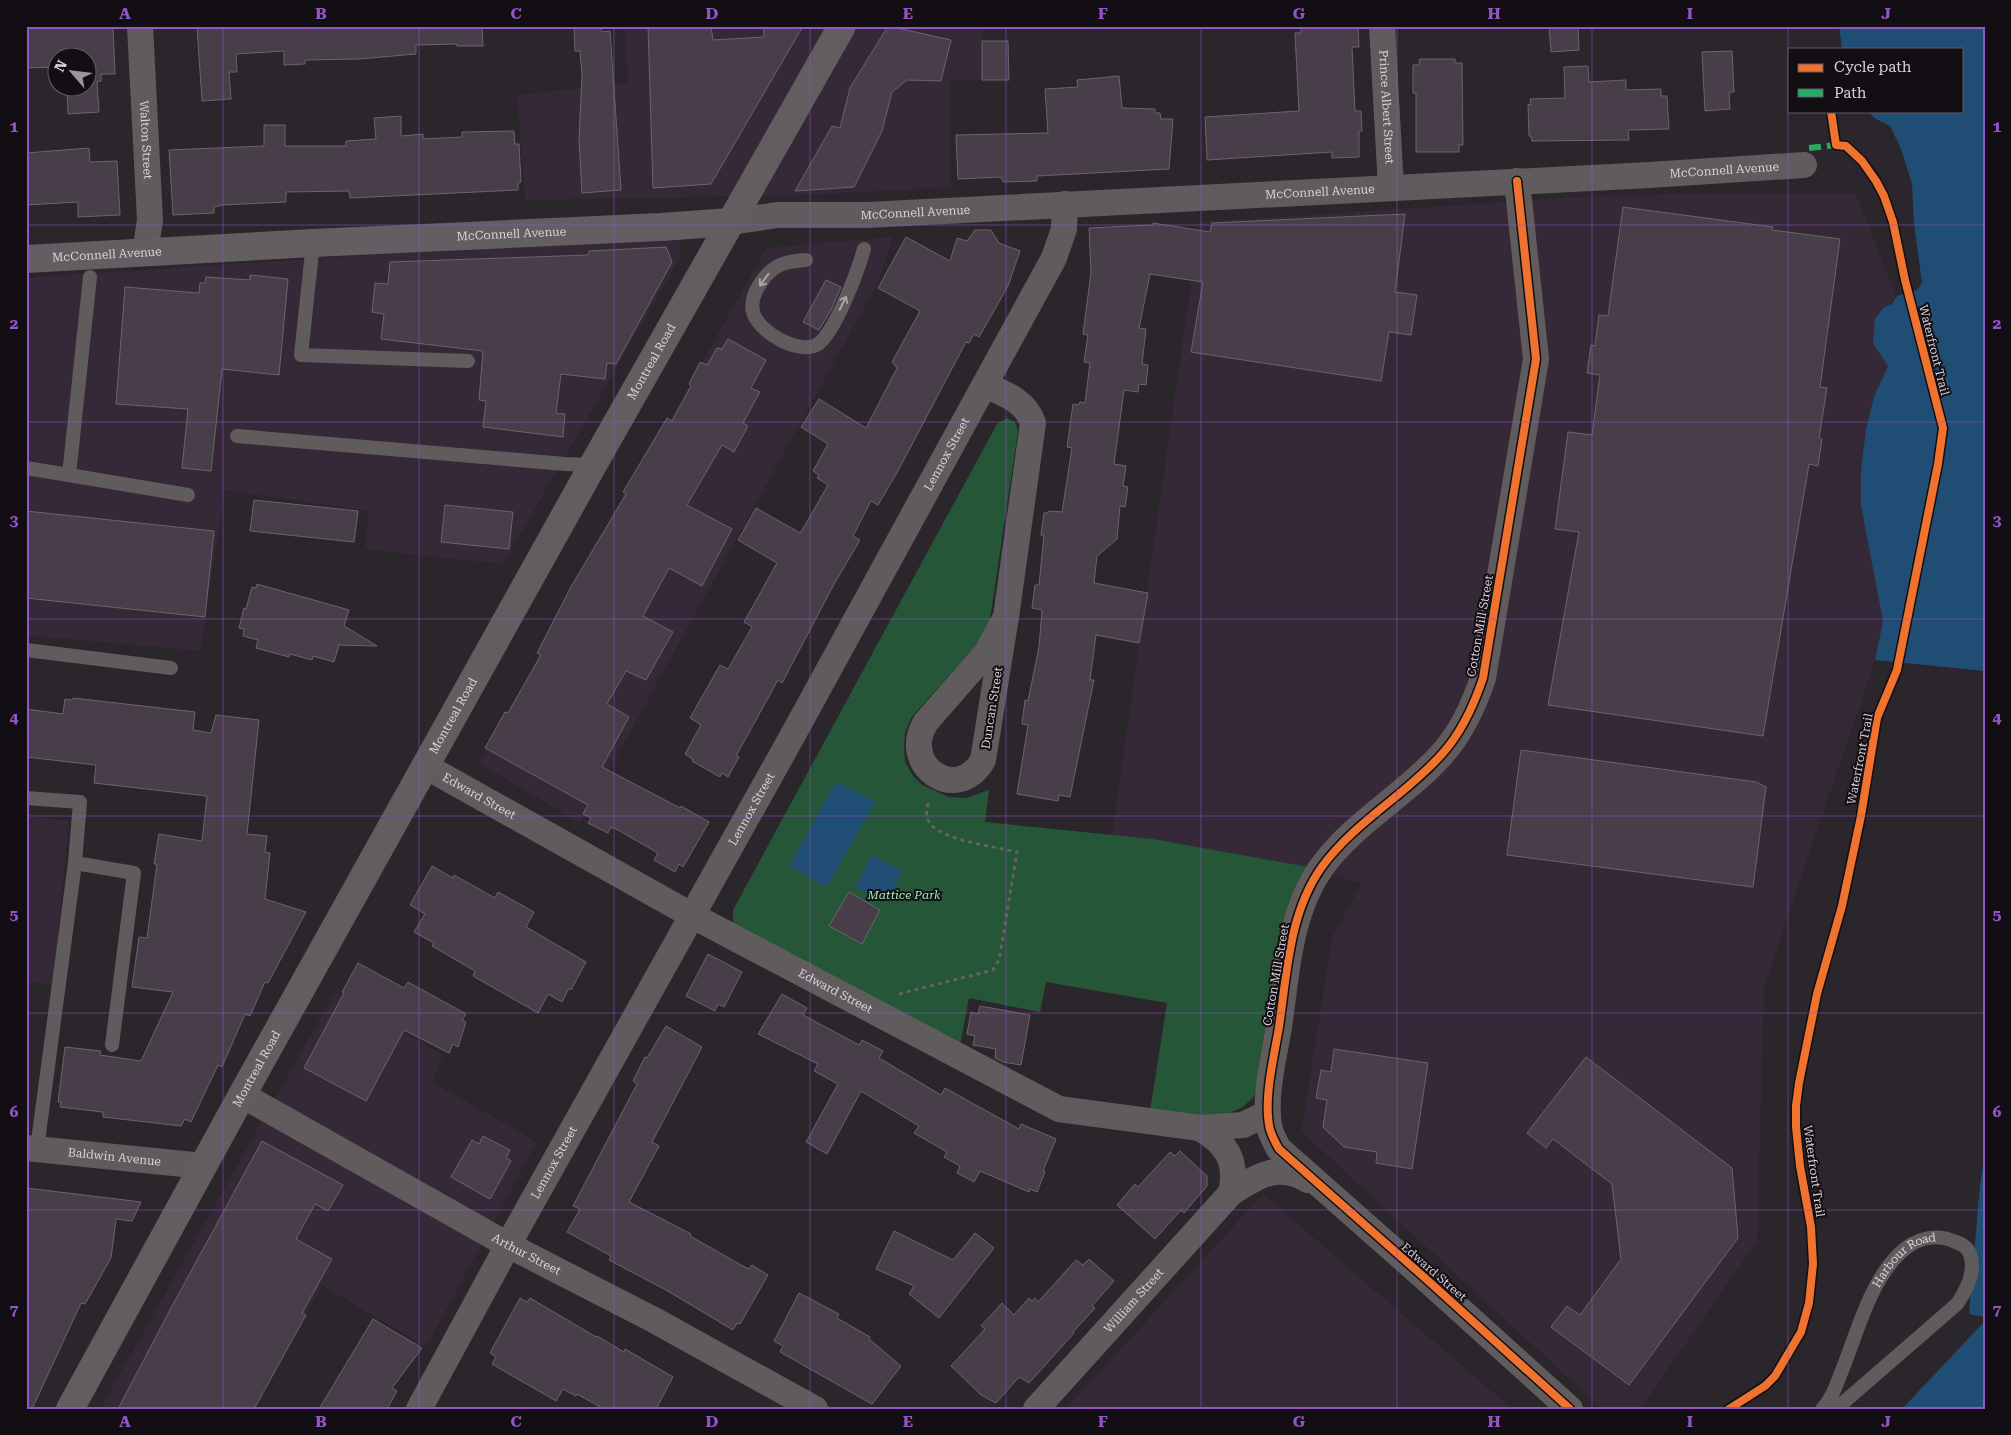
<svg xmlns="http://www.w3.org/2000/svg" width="2011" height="1435" font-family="'Roboto Serif',serif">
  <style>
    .built { fill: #352937 }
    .green { fill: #255638 }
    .water { fill: #204d74 }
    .building { fill: #483e49; stroke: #6a656a }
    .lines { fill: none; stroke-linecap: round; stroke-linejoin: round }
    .path { stroke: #646162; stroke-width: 3; stroke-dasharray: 4 4; stroke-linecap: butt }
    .lane { stroke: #605c5d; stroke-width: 14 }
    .street { stroke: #605c5d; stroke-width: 26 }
    .secondary { stroke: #625e61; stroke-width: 28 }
    .primary { stroke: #625d5f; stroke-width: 28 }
    .quiet { stroke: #26ab63; stroke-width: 6; stroke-dasharray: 12 6; stroke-linecap: butt }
    .cycleway-casing { stroke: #130e13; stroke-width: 11 }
    .cycleway { stroke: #ef722f; stroke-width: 8 }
    .oneway { stroke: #a9a3a7 }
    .grid { fill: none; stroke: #9256c6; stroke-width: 1; stroke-opacity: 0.55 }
    .labels { text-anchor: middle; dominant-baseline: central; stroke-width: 4; stroke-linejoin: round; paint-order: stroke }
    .street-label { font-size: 12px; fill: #d9d2d9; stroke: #130e13 }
    .park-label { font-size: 12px; font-style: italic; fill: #99f1b5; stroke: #130e13 }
    .neatline { fill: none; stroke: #9256c6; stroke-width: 2 }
    .grid-label { font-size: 16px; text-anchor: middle; font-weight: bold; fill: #9256c6 }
  </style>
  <rect width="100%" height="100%" fill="#2b262b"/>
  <!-- built -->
  <g class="built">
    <path d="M625 26H982V80L950 81 951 187 807 195 525 200 517 95 628 83Z"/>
    <path d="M1856 194 1896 296 1892 304 1883 308 1873 343 1888 366 1874 397 1866 429 1861 470 1883 621 1875 660 1764 987 1757 1241 1640 1409H1602L1301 1131 1333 935 1362 884 1314 868 1112 835 1200 222 1617 195Z"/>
    <path d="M679 234 681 256 503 564 365 549 369 511 225 490 200 651 26 635V278Z"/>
    <path d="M893 237 877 284 580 823 479 763 766 248Z"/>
    <path d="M26 816 69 821 53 984 26 982Z"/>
    <path d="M335 992 443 1055 432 1082 537 1142 426 1347 322 1285 254 1409H100Z"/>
    <path d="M1263 1194 1512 1409H1066Z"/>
  </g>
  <!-- green -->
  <path class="green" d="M1007 418 1015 422 1018 431 989 626 976 645 911 718 905 733 904 747 905 762 913 776 922 785 949 797 966 798 989 790 985 822 1153 839 1314 868 1256 1093C1234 1127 1185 1114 1150 1111L1167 1003 1046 982 1040 1012 969 998 959 1050 733 924V910L997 424Z"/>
  <!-- water -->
  <g class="water">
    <path d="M1839 26H1985V671L1875 660 1883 621 1861 505V470L1866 429 1874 397 1888 366 1873 343 1875 319 1883 308 1892 304 1897 296 1917 290 1922 283 1914 224 1912 184 1901 149 1890 126 1874 118 1868 111H1962V49H1842Z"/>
    <path d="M836 782 875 802 827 887 789 866Z"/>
    <path d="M872 855 903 871 886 904 855 887Z"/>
    <path d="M1985 1153V1317L1969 1314 1980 1185Z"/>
    <path d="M1983 1323H1985V1409H1902Z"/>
  </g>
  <!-- building -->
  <g class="building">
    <path d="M26 26H113L115 74H101V81L97 82 99 112 68 114 67 88H88V58H58V67L26 68Z"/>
    <path d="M197 26H482L483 46H457V44L416 45V54L359 59 305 60V64L284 65V51L236 54 237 72H229L231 99 202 101Z"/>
    <path d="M574 26H601L602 32 610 31 621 190 582 193 579 140 582 76 580 51H575Z"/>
    <path d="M648 26H711L713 40 764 37 763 26H803L711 184 653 188Z"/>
    <path d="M888 26 951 40 941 81 907 80 892 92 882 131 854 187 795 191 832 126 840 128 850 88Z"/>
    <path d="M1301 26H1358L1359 47H1352L1355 111H1361L1362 131H1359V157L1332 158V152L1207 160 1205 117 1299 111 1295 33H1301Z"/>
    <path d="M1549 26H1578L1579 50 1551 52Z"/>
    <path d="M982 41H1008L1009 80H982Z"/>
    <path d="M1732 51 1734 92H1729L1730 109 1705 111 1702 52Z"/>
    <path d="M1420 59H1455V63H1462L1463 145H1459V152H1416V93H1413V65H1419Z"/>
    <path d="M1588 66 1589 82 1626 80V90L1661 89V96H1667L1669 129 1628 130 1629 140 1532 141 1531 136H1529L1528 104 1531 105 1530 99 1565 98 1564 67Z"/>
    <path d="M1119 76 1122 108 1155 109V113H1160L1161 119H1173L1169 169 1037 176V181L1003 182 1001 177 958 179 956 135 1048 133 1045 89 1078 87 1077 80Z"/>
    <path d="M401 116V136L423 134V139L462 137V132L514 131 515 144H519L521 182 518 183V190L350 198 349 191 286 192V202L222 205 214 207V213L173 215 169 150 264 146V125H285V146H346V141L376 139 374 118Z"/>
    <path d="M89 148 90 162 117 161 120 215 78 217V202L26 205V153Z"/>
    <path d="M1623 207 1773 227 1772 230 1840 239 1820 387 1827 388 1819 438 1822 439 1818 466 1809 464 1763 736 1548 705 1579 532 1555 529 1568 432 1592 435 1600 375 1587 373 1591 345 1595 346 1599 315 1608 316Z"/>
    <path d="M1405 214 1395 292 1417 295 1411 335 1389 332 1381 381 1191 352 1203 282 1150 274 1139 328 1146 329 1142 364 1148 365 1146 385 1139 384 1138 392 1124 390 1114 464 1126 466 1123 486 1128 487 1125 507 1120 506 1117 539 1097 556 1094 583 1148 593 1139 643 1096 635 1090 680H1094L1070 797 1059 795 1058 801 1017 794 1028 725 1022 724 1025 700 1028 701 1039 647 1042 610 1032 608 1035 585H1039L1044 535H1041L1044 513H1048L1049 511 1062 512 1072 448 1067 447 1073 404 1079 405 1080 402 1085 403 1090 363 1084 362 1088 335 1083 334 1091 273 1089 228 1153 225V223L1210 232 1212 223Z"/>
    <path d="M975 230H991L999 243 1020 251 1008 286 979 337 974 334 969 343 966 342 899 469 878 505 871 501 853 536 860 540 833 586 782 683 778 680 736 756 739 757 728 777 722 773 720 777 692 761 693 759 685 754 701 725 690 718 720 665 728 669 752 627 744 622 777 563 738 540 756 508 800 533 804 527 828 485 817 478 819 475 813 471 828 444 801 427 819 399 866 428 897 368 892 362 920 311 878 288 906 237 950 261 957 238 967 241Z"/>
    <path d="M666 247 672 262 616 364 607 363 605 379 561 374 556 413 565 414 563 437 483 427 486 401 479 400 483 351 381 339 384 314 372 312 375 283 388 284 390 262 588 255 589 251Z"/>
    <path d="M250 275 288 279 279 375 222 369 211 471 182 468 188 409 116 404 125 287 199 293 200 283H205L206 277 250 280Z"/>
    <path d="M826 280 841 287 831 310 819 330 803 322Z"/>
    <path d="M728 339 766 360 751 388 760 392 743 423 748 426 734 452 722 445 687 505 732 529 702 586 669 568 643 616 673 632 646 680 626 671 607 704 629 717 602 767 680 808 681 806 709 822 683 867 679 864 675 872 654 860 658 853 618 830 611 827 608 833 588 823 591 818 583 814 588 805 485 748 505 712 508 713 541 655 537 653 572 585 626 494 623 492 667 418 672 421 691 386 689 384 700 362 707 365 717 348 722 349Z"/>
    <path d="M254 500 358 511 354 542 250 531Z"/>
    <path d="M445 505 513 512 509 549 441 542Z"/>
    <path d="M26 511 214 531 205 617 26 598Z"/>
    <path d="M257 584 349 610 344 626 377 646 339 645 334 662 313 656 312 660 290 654 289 657 256 648 258 640 243 636 244 629 239 628 244 608 246 609 252 587 256 588Z"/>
    <path d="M73 698 195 712 193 730 211 733 216 715 259 720 247 834 267 836 265 852 270 853 265 899 306 912 268 983 265 982 250 1016 245 1014 222 1067 218 1065 191 1122 185 1119 181 1126 103 1117V1112L60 1107 61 1102H58L65 1047 101 1051 100 1055 141 1061 173 992 132 987 139 937 147 938 157 864H154L159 834 202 841 207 796 94 783 96 765 26 757V709L63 714 65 699 72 700Z"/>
    <path d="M1521 750 1756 782 1766 787 1753 887 1507 855Z"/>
    <path d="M432 866 453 878 454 875 495 898 498 892 534 912 526 927 586 962 571 990 569 988 562 1002 548 994 538 1013 473 976 475 971 432 946 434 943 414 932 425 914 410 905Z"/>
    <path d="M849 892 880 910 862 944 829 926Z"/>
    <path d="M708 954 742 972 724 1007 718 1004 715 1011 686 996Z"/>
    <path d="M358 963 404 988 408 982 466 1014 462 1020 466 1022 458 1047 453 1044 449 1053 404 1030 366 1101 304 1068 344 993 342 992Z"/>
    <path d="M782 994 807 1008 803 1015 859 1045 862 1040 883 1051 879 1058 941 1095 945 1088 1019 1129 1021 1124 1056 1139 1043 1171 1045 1172 1037 1192 1030 1189 1029 1192 980 1171 974 1182 957 1173 960 1166 944 1157 947 1152 914 1133 919 1126 861 1091 827 1154 806 1142 838 1084 814 1071 818 1064 758 1034Z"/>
    <path d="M980 1006 1030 1015 1021 1065 1003 1062 995 1058 996 1049 973 1045 975 1036 967 1034 971 1012 978 1014Z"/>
    <path d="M666 1026 702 1047 652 1142 659 1146 629 1202 691 1234 690 1236 741 1265 749 1269 752 1265 768 1275 740 1324 737 1323 733 1330 666 1290 609 1260 611 1256 567 1232 580 1209 573 1206 637 1084 633 1081 645 1057 647 1058Z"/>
    <path d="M1334 1049 1428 1063 1412 1169 1376 1163 1377 1152 1344 1147 1323 1127 1327 1100 1316 1098 1321 1070 1331 1072Z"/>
    <path d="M1586 1057 1732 1168 1738 1238 1629 1385 1551 1327 1567 1306 1580 1315 1621 1259 1612 1184 1553 1139 1546 1148 1527 1133Z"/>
    <path d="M483 1136 510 1150 506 1158 511 1161 490 1199 451 1177 472 1140 479 1144Z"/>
    <path d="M262 1141 343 1185 328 1211 315 1204 296 1239 332 1259 302 1313 306 1315 254 1409H118L171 1308Z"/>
    <path d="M1180 1151 1207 1176V1186L1184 1213 1181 1210 1155 1239 1117 1205 1135 1184 1138 1187 1170 1152 1175 1156Z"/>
    <path d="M26 1188 141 1202 132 1221 116 1219 111 1258 85 1304 81 1303 32 1409H26Z"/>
    <path d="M894 1231 953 1260 975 1233 994 1248 939 1318 909 1294 914 1286 876 1269Z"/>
    <path d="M1089 1259 1114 1281 1092 1306 1095 1308 1073 1332 1074 1333 1029 1383 1019 1377 996 1403 981 1395 951 1366 985 1329 981 1326 1002 1303 1014 1315 1029 1298 1032 1301 1035 1298 1038 1302 1076 1260 1083 1265Z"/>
    <path d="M799 1293 839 1314 837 1318 870 1337 869 1339 901 1366 872 1404 780 1352 783 1346 774 1341Z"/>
    <path d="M520 1298 527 1302 530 1298 596 1337 597 1336 624 1352 625 1349 673 1377 656 1409H604L577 1394 576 1396 563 1389 556 1401 492 1364 496 1357 490 1353Z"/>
    <path d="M373 1319 422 1348 392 1388 397 1391 387 1409H319Z"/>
  </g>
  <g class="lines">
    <!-- path -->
    <path class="path" d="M899 994 993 970 999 960 1017 852C997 847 939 840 929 822 925 816 927 807 929 800"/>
    <!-- lane -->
    <g class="lane">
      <path d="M313 243 301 355 468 361"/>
      <path d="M806 260C797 261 788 261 780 265 765 272 749 295 753 312 758 332 800 356 818 344 836 331 858 270 864 249"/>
      <path d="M237 436 565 464 593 465"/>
      <path d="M26 468 69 475 90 277"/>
      <path d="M69 475 188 495"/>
      <path d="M26 650 171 668"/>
      <path d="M26 798 80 802 75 863 37 1149"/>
      <path d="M75 863 134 873 112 1045"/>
      <path id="s1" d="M1822 1409C1833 1398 1837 1382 1843 1368 1858 1330 1870 1282 1900 1253 1916 1238 1936 1233 1956 1242 1962 1244 1968 1248 1970 1254 1976 1271 1966 1291 1957 1304L1836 1409"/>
    </g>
    <!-- street -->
    <g class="street">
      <path id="s2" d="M140 26 150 220 145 253"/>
      <path id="s3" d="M1382 26 1391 188"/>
      <path d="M1517 181 1536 359 1483 678C1474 705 1462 732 1442 754 1406 795 1354 822 1321 868 1289 914 1287 973 1279 1027 1274 1057 1264 1096 1269 1125 1270 1133 1275 1142 1279 1149L1425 1278 1570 1409"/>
      <path id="s4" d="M731 222 777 215H867L1649 175 1804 165"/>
      <path d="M985 385C1005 394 1026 401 1033 423L1006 617"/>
      <path d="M1006 617 983 760C956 806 899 764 926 722L987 652Z"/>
      <path id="s5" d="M425 766 693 916 1059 1109 1200 1128 1243 1125 1268 1113"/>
      <path id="s6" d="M242 1095 508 1245 654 1320 815 1409"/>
      <path d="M1200 1128C1227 1144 1238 1161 1231 1193 1258 1176 1278 1162 1308 1180"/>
      <path id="s7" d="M26 1148 203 1166"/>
      <path id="s8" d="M419 1409 508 1245 794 733 1054 258 1064 229 1065 204"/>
      <path id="s9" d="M1036 1409 1231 1193"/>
    </g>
    <!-- secondary -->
    <path class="secondary" id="s10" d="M26 259 313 243 661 227 731 222"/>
    <!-- primary -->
    <path class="primary" id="s11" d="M70 1409 242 1095 593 465 842 26"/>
    <!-- quiet -->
    <path class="quiet" d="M1809 148 1836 145"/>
    <defs>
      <g id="cycleway">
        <path d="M1517 181 1536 359 1483 678C1474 705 1462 732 1442 754 1406 795 1354 822 1321 868 1289 914 1287 973 1279 1027 1274 1057 1264 1096 1269 1125 1270 1133 1275 1142 1279 1149L1425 1278 1570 1409"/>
        <path d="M1729 1409 1765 1386 1775 1376 1801 1332 1809 1303 1813 1264 1811 1227 1800 1166 1796 1127V1106L1799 1083 1817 994 1842 906 1861 816 1877 718 1897 670 1938 464 1943 428 1905 280 1893 222 1884 196 1876 181 1862 161 1846 146 1836 145 1831 111"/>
      </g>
    </defs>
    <!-- cycleway casing -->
    <use href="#cycleway" class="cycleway-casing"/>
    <!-- cycleway -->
    <use href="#cycleway" class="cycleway"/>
  </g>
  <!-- one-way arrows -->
  <defs><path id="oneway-shaft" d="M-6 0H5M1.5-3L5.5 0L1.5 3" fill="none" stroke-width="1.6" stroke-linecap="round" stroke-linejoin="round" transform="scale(1.25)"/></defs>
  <g class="oneway">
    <use href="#oneway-shaft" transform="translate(764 280) rotate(126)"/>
    <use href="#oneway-shaft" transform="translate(843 303) rotate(-64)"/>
  </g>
  <!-- grid -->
  <path class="grid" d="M223 26V1409M419 26V1409M614 26V1409M810 26V1409M1006 26V1409M1201 26V1409M1397 26V1409M1592 26V1409M1788 26V1409M26 225H1985M26 422H1985M26 619H1985M26 816H1985M26 1013H1985M26 1210H1985"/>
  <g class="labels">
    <!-- street labels -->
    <g class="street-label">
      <text stroke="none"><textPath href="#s3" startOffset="81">Prince Albert Street</textPath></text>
      <text stroke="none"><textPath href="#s2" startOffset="114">Walton Street</textPath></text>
      <text stroke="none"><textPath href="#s4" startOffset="995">McConnell Avenue</textPath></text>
      <text stroke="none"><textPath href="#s4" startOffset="590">McConnell Avenue</textPath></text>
      <text stroke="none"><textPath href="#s4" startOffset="185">McConnell Avenue</textPath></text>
      <text stroke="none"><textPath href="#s10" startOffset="486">McConnell Avenue</textPath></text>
      <text stroke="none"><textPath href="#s10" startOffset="81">McConnell Avenue</textPath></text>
      <text transform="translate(1934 350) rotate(76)">Waterfront Trail</text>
      <text stroke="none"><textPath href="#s11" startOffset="1198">Montreal Road</textPath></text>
      <text stroke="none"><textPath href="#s8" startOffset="1091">Lennox Street</textPath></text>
      <text transform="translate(1480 626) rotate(-80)">Cotton Mill Street</text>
      <text transform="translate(992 708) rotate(-81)">Duncan Street</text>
      <text stroke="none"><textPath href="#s11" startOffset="792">Montreal Road</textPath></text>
      <text transform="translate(1860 759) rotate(-79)">Waterfront Trail</text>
      <text stroke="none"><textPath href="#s5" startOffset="62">Edward Street</textPath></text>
      <text stroke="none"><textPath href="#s8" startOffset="686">Lennox Street</textPath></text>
      <text transform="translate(1276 975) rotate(-80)">Cotton Mill Street</text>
      <text stroke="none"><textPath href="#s5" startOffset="468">Edward Street</textPath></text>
      <text stroke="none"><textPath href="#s11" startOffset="388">Montreal Road</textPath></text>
      <text stroke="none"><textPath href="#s7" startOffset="89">Baldwin Avenue</textPath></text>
      <text stroke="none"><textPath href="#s8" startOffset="281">Lennox Street</textPath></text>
      <text transform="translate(1814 1171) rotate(82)">Waterfront Trail</text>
      <text stroke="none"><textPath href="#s6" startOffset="326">Arthur Street</textPath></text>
      <text stroke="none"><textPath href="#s1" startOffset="175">Harbour Road</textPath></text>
      <text transform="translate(1434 1272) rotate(41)">Edward Street</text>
      <text stroke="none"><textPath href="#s9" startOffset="146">William Street</textPath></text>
    </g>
    <!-- park labels -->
    <g class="park-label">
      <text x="904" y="895">Mattice Park</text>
    </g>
  </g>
  <!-- border -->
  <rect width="2011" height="1435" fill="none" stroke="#130e13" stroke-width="55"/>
  <!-- legend -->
  <rect x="1788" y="48" width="175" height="65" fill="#130e13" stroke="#625c62"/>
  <rect x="1798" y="64" width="25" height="8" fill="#ef722f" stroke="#625c62"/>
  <text x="1834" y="72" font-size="15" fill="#d9d2d9">Cycle path</text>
  <rect x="1798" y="89" width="25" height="8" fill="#26ab63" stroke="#625c62"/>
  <text x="1834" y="98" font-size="15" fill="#d9d2d9">Path</text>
  <!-- north arrow -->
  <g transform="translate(72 72) rotate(298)"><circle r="24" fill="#130e13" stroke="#625c62"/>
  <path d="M0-4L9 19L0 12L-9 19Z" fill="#9c969c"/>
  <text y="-8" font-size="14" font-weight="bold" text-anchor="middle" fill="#d9d2d9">N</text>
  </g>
  <rect x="28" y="28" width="1956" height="1380" class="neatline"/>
  <g class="grid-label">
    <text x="125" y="19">A</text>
    <text x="321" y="19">B</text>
    <text x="516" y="19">C</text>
    <text x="712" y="19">D</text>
    <text x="908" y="19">E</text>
    <text x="1103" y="19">F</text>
    <text x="1299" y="19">G</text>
    <text x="1494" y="19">H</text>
    <text x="1690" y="19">I</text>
    <text x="1886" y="19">J</text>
    <text x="14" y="132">1</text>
    <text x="1997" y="132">1</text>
    <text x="14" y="329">2</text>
    <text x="1997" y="329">2</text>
    <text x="14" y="526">3</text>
    <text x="1997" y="526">3</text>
    <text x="14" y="723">4</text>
    <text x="1997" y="723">4</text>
    <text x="14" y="920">5</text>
    <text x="1997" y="920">5</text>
    <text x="14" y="1117">6</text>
    <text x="1997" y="1117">6</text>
    <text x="14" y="1315">7</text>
    <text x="1997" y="1315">7</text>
    <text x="125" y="1427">A</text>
    <text x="321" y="1427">B</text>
    <text x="516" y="1427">C</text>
    <text x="712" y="1427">D</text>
    <text x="908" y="1427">E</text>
    <text x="1103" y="1427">F</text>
    <text x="1299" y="1427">G</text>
    <text x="1494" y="1427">H</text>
    <text x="1690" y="1427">I</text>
    <text x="1886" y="1427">J</text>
  </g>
</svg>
